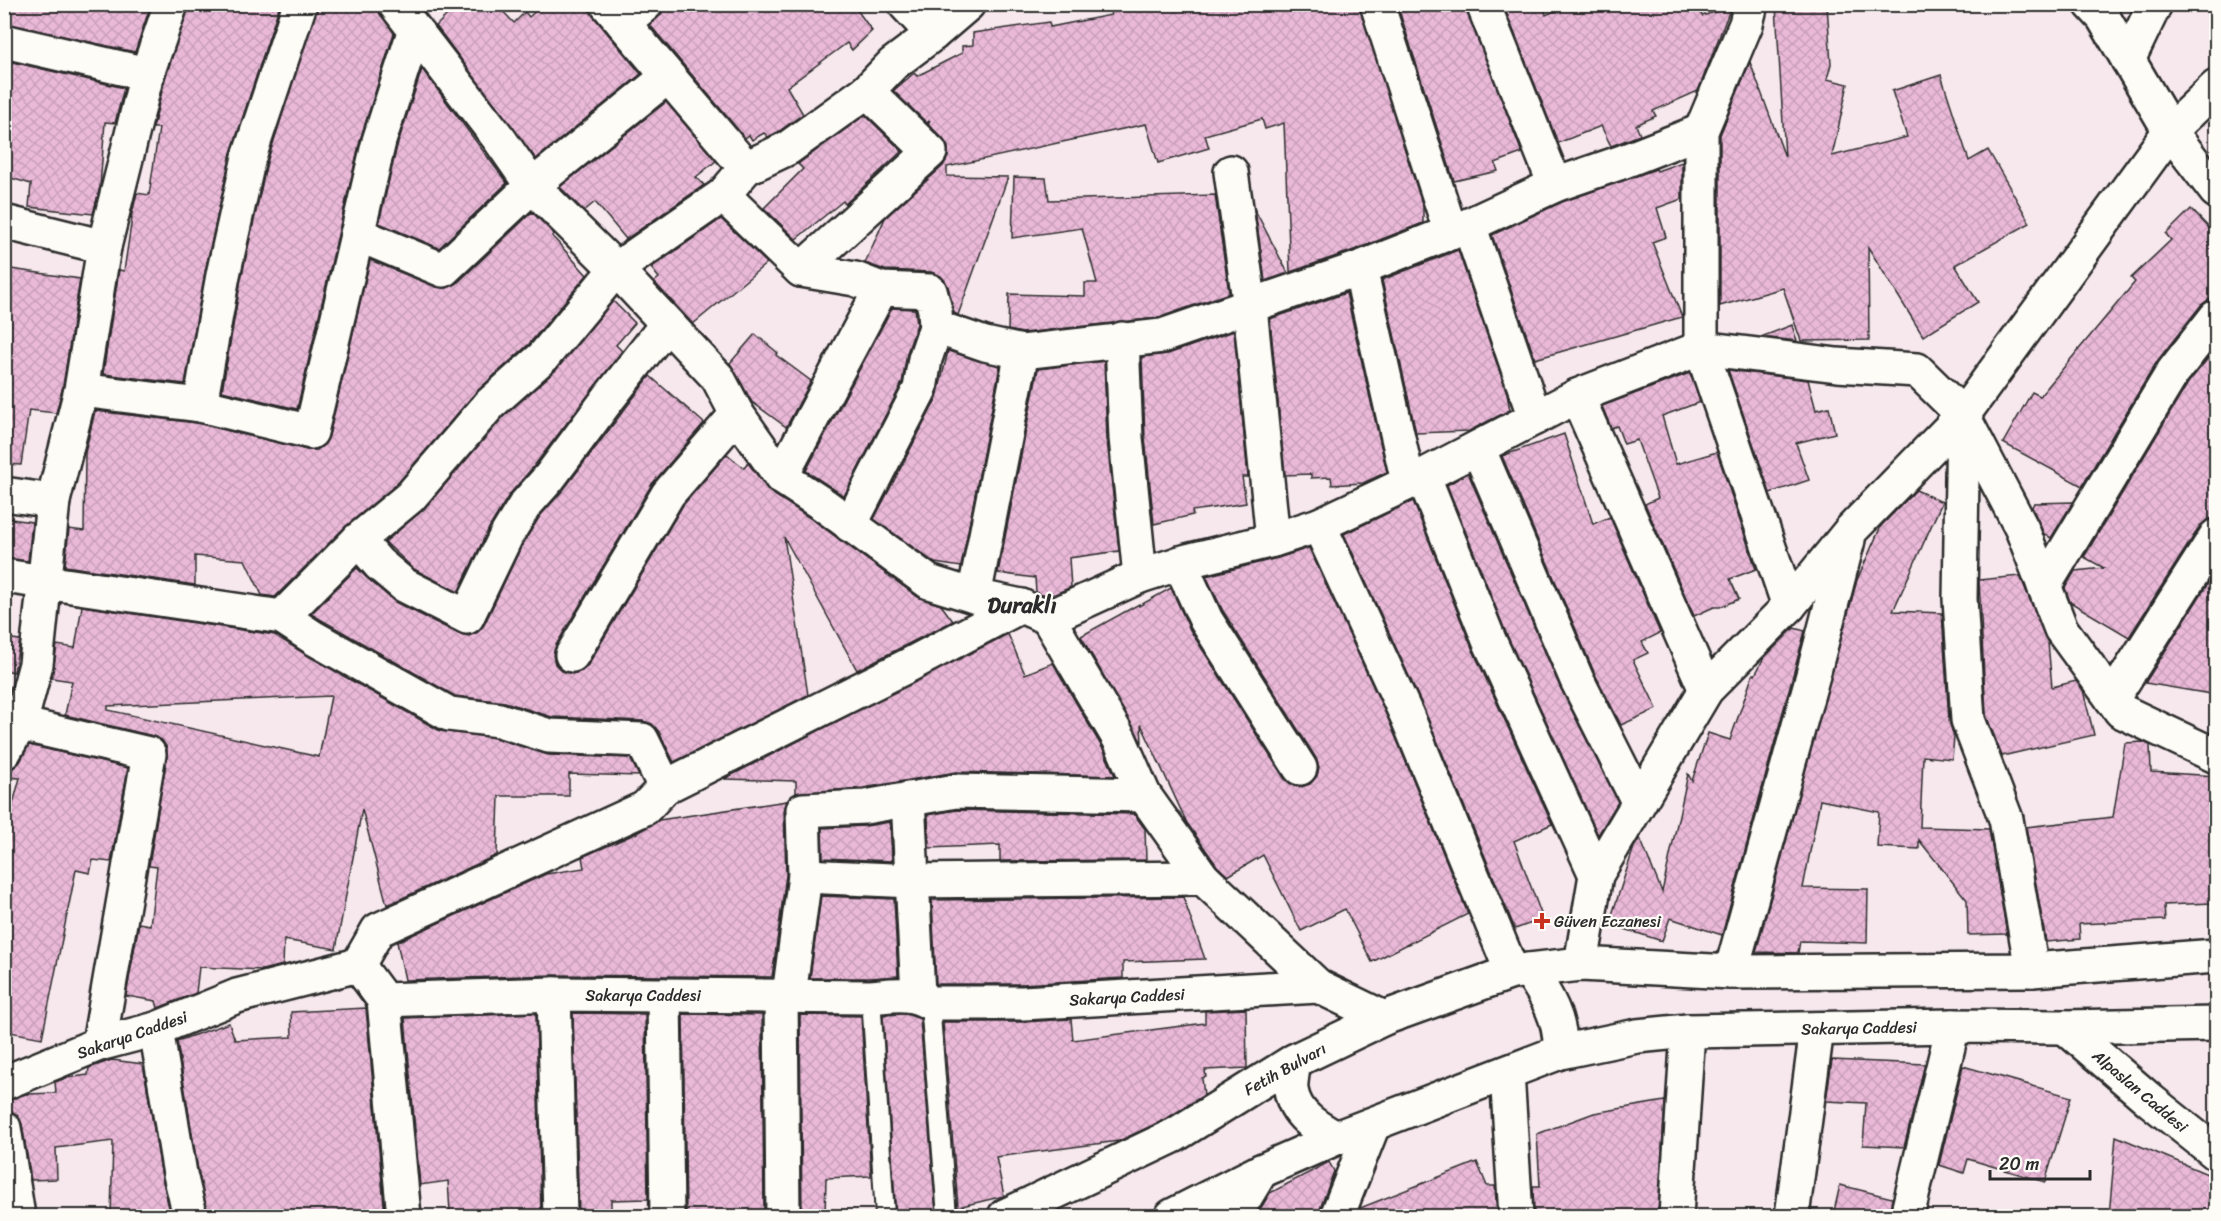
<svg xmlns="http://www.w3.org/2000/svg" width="2221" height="1221" font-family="Sriracha,sans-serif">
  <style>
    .building { fill: url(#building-cross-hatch); stroke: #2b2b2b; stroke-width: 1.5; fill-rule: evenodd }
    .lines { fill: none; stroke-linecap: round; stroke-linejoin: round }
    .lane-casing { stroke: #2b2b2b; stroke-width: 22 }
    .street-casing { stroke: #2b2b2b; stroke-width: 38 }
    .secondary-casing { stroke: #2b2b2b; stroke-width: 38 }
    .lane { stroke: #fdfcf7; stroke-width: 18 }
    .street { stroke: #fdfcf7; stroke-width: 33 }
    .secondary { stroke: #fdfcf7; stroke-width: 33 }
    .poi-dot { fill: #c8321e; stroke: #fdfcf7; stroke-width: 2 }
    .labels { text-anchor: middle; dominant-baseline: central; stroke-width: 4.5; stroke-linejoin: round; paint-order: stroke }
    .poi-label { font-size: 16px; fill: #2b2b2b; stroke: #fdfcf7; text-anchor: start }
    .street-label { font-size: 16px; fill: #2b2b2b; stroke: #fdfcf7 }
    .district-label { font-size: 22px; font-weight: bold; fill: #2b2b2b; stroke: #fdfcf7 }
  </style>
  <defs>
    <pattern id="building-cross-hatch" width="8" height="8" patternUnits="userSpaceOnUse" patternTransform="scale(1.5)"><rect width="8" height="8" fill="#eab9d8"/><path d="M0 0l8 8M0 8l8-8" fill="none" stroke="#c99fba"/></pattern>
  </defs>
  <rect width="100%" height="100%" fill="#f7e8ee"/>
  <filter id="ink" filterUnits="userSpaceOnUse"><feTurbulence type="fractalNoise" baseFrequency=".0167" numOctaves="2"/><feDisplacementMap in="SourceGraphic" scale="12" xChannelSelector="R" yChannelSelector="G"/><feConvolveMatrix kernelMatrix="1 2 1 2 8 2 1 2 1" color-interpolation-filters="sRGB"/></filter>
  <g filter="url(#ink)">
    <!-- building -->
    <g class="building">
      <path d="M4 4H151L135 52 4 23Z"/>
      <path d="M189 4H280L231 153 205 272 185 384 103 374 119 270 124 271 132 218H131L137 193 149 195 159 128H153L165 79Z"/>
      <path d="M318 4H371L377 9 394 33 361 137 297 409 222 391 241 279 267 162Z"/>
      <path d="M458 4H496L514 23 525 12 529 17 543 4H589L593 16 641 74 536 159 436 26Z"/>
      <path d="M664 4H853L872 31 852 50 847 43 787 87 803 114 778 132 768 137 764 133 752 140 749 135 745 138 650 25 663 11Z"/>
      <path d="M1108 4H1359L1423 207V223L1354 250 1290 272 1284 123 1265 129 1262 119 1205 135 1209 148 1158 163 1146 124 947 167V176L1008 177 958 315 954 313 948 286 941 276 931 272 885 270 865 263 885 218 943 166 948 157V147L943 139 928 124 930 120 927 123 893 91 914 73 917 76 962 53V46L973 45V33L1049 22 1050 27 1111 15Z"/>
      <path d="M1397 4H1465L1522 153 1495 163 1498 171 1454 181Z"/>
      <path d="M1503 4H1543L1546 15 1569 4H1698L1702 16 1731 7 1698 91 1653 111 1656 116 1636 125 1640 135 1611 146 1601 126 1558 143Z"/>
      <path d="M1827 4 1831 64 1827 79 1848 84 1832 156 1907 137 1892 91 1941 75 1969 161 1988 150 2030 223 1955 265 1978 302 1923 336 1868 247 1869 340 1801 341 1783 288 1720 306V135L1750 62 1785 157 1776 6Z"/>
      <path d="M4 60 124 88 115 123 105 122 100 187 93 214 29 207 31 184 4 176Z"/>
      <path d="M422 69 507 183 439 248 379 223 397 146Z"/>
      <path d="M666 102 716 161 696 177 704 185 626 239 595 202 584 211 560 187Z"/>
      <path d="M865 115 902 151 845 204 843 201 796 239 764 208 803 169 798 164Z"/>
      <path d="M1682 162V199L1657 208 1666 237 1652 242 1682 317 1535 359 1492 235 1562 202 1656 169 1657 171Z"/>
      <path d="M1014 177 1046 178 1049 200 1215 195 1229 293 1158 318 1023 333 1008 330 1009 294 1085 296V283H1097L1082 228 1012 238Z"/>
      <path d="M2191 209 2217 236V299L2208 300 2201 305 2158 360 2082 486 2003 443 2032 392 2040 396 2135 282 2131 278 2171 240 2166 234Z"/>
      <path d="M1255 210 1288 273 1265 281Z"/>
      <path d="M532 212 554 234 552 236 587 275 529 344 476 392 397 484 345 527 275 597 262 595 245 560 195 556V585L65 566 69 529 84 531 85 453 95 411 197 423 307 450H317L325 444 329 436 370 260 436 287 447 288 456 284Z"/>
      <path d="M721 219 767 263 693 324 654 282 659 278 651 268Z"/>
      <path d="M1458 250 1507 393 1510 410 1469 431 1416 433 1382 280Z"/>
      <path d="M4 268 80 279 63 386 56 413 29 410 21 465 4 464Z"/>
      <path d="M1346 293 1387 472 1363 483 1332 485 1331 477 1311 478V474L1285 475 1270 319Z"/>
      <path d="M613 301 635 323 616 345 622 351 534 466 509 495 489 528 458 592 414 569 385 542 424 509 503 417 557 369Z"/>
      <path d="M892 308 915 309 917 324 907 353 902 383 844 496 806 471Z"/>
      <path d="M1792 325 1797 341 1761 337Z"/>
      <path d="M1234 331 1248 477H1242L1246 503 1192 511 1193 515 1154 524 1145 437 1142 357 1168 354Z"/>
      <path d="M755 334 778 353 776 355 811 381 786 427 752 402 730 363Z"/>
      <path d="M2217 347V517L2207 520 2200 526 2129 637 2070 602 2065 588 2075 571 2104 568 2084 557 2188 383Z"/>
      <path d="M948 351 1000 366 961 567 935 563 874 519 937 398Z"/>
      <path d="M1104 361 1107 440 1119 551 1069 558 1071 587 1055 594 1041 595 1036 592 1035 578 998 573 1038 369Z"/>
      <path d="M1728 370 1808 380 1816 410 1829 407 1835 433 1796 443 1809 480 1770 493Z"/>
      <path d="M1690 373 1700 402 1662 416 1676 464 1717 452 1756 569 1730 579 1739 599 1720 607H1714L1694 616 1645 504 1658 498 1637 440 1624 444 1617 426 1611 428 1602 406Z"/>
      <path d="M650 376 704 423 652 484 556 645 553 655 555 664 562 671 572 674 582 671 588 665 683 505 727 454 744 468 748 463 770 492 813 520 918 597 941 605 953 621 857 670 784 537 808 695 674 762 659 732 652 724 643 721 552 717 505 702 455 696 311 614 357 568 367 578 395 602 459 634 469 636 478 632 484 625 522 545 540 516 564 489Z"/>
      <path d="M1564 434 1593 524 1610 517 1660 633 1642 642 1648 653 1633 660 1657 709 1621 725 1594 672 1502 456Z"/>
      <path d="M1468 473 1560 687 1618 802 1598 835 1506 633 1447 485Z"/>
      <path d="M1916 490 1942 502 1893 611 1942 613 1949 721 1954 737 1952 759 1923 756 1920 827 1989 829 2007 934 1968 935 1967 900 1919 840V849L1877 847 1879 812 1820 800 1803 888 1868 889 1867 943 1800 941 1798 953 1756 952 1857 580 1881 526Z"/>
      <path d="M1413 501 1472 648 1552 824 1514 841 1543 919 1515 929 1424 709 1344 534Z"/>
      <path d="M2073 502 2051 538 2044 534 2032 507 2034 503Z"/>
      <path d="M4 518 32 522 28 561 4 558Z"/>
      <path d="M1309 548 1390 723 1468 914 1372 962 1345 909 1301 931 1263 855 1228 876 1217 866 1187 823 1141 724 1142 743 1081 636 1139 604V606L1171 588 1190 630 1284 778 1292 785 1301 787 1310 784 1317 776 1319 767 1316 758 1223 611 1206 576 1278 558Z"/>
      <path d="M2020 576 2048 643 2052 687 2076 681 2083 690 2094 735 2002 756 1986 715 1979 580Z"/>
      <path d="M2212 577 2217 578V695L2145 683Z"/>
      <path d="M82 606 275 635 305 654 440 731 495 738 548 755 630 758 639 776 569 774V796H499L497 855 387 905 362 809 336 949 284 940 283 965 262 970 199 967 196 993 158 1008 156 1001 126 996 139 923 150 925 157 867 149 866 167 757V748L162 740 153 736 65 715 72 681 52 678 57 645 75 648ZM331 696 319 757 108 710V706Z"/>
      <path d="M1794 628 1805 631 1722 935 1670 918 1662 941 1609 924 1634 847 1640 838 1662 892 1688 774 1692 781 1708 733 1730 740 1753 674 1755 675 1764 658Z"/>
      <path d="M1008 634 1025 674 1053 663 1103 749 1115 776 956 772 863 788 796 793V781L724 779Z"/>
      <path d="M4 638 20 640 14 672 4 670Z"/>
      <path d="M2143 742 2150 745 2151 772 2217 776V891H2213V903L2164 905 2165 920 2079 924 2080 939 2046 942 2026 827 2113 817 2125 743Z"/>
      <path d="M29 745 128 768 111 862 93 860 90 873 76 870 42 1038 4 1031V837L20 778 4 777V771L13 768 20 762Z"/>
      <path d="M787 801 784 811 786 875 772 977 553 975 405 980 397 942 546 874 584 868 582 857 637 833 659 820Z"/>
      <path d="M957 810 1134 814 1145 829 1146 860 1000 861V845L929 848 928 815Z"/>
      <path d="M890 822 892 861 823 858 822 828 866 826Z"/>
      <path d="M821 896 894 899 898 976 870 978H810Z"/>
      <path d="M1183 897 1205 959 1123 962V978L1022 984H936L932 900Z"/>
      <path d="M366 1008 385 1216H208L198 1170 177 1041 229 1023 235 1040 292 1037 291 1012Z"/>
      <path d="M1246 1009 1247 1068 1205 1070 1206 1077 1202 1078 1204 1095 1166 1119 1119 1141 996 1157 1004 1196 958 1207 943 1022H1023L1071 1019 1073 1040 1205 1023V1011Z"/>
      <path d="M536 1013 541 1216H487V1210L450 1212 448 1181 420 1185 405 1018Z"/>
      <path d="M573 1013 645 1014 648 1199 611 1200V1216H579Z"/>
      <path d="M683 1014 762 1015 764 1216H686Z"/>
      <path d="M906 1014 920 1019 936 1214 917 1216H896L883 1015Z"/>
      <path d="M800 1015 861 1016 871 1176 826 1178 825 1216H802Z"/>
      <path d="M112 1060 143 1064 162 1177 171 1216H111L113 1141 56 1148 57 1179 31 1180 22 1124 18 1116 11 1111 4 1110V1101L26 1094 56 1093 55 1082 66 1078 88 1075 89 1068Z"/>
      <path d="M1832 1060 1925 1064 1904 1147 1863 1145 1866 1103 1826 1101Z"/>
      <path d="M1963 1066 2071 1097 2045 1182 1968 1159 1964 1173 1939 1165Z"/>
      <path d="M1665 1101 1658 1216H1534L1533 1186H1540L1537 1134 1594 1113Z"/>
      <path d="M2116 1136 2217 1178V1216H2109Z"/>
      <path d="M1329 1162 1334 1171 1320 1209 1319 1216H1256L1270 1193Z"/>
      <path d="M1477 1162 1487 1186H1495L1497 1216H1357L1360 1208Z"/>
      <path d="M1840 1185 1892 1198 1889 1216H1833Z"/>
    </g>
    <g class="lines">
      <defs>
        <g id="lane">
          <path d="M871 997 885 1216"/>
          <path d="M930 1003 947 1216"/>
        </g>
        <g id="street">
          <path d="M395 4 500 140 532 186 616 269 718 378 737 414 781 477 824 505 929 582 974 596 1021 606 1048 618 1120 740 1144 795 1203 878 1318 986 1384 1018"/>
          <path d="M607 4 746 168"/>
          <path d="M905 4 933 34"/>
          <path d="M1377 4 1451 233"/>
          <path d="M1483 4 1555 185"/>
          <path d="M1751 4 1746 24 1701 131V348L1789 606"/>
          <path d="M2091 4 2103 17 2170 131 2216 191"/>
          <path d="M623 23 646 4"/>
          <path d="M4 41 147 74"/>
          <path d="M2128 60 2155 4"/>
          <path d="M1231 172 1250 307 1273 540"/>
          <path d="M723 195 801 270 855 279 881 289 930 291 935 310 936 327 985 344 1022 352 1162 336 1360 268 1469 225 1555 185 1622 162 1701 131"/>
          <path d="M4 222 104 247"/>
          <path d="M1469 225 1535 418"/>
          <path d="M357 234 443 270 532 186 667 77"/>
          <path d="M1360 268 1408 482"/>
          <path d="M801 270 930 152 867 91"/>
          <path d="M1122 339 1126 438 1140 576"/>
          <path d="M81 390 200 405 311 432 379 141 414 32"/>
          <path d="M1577 396 1706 690"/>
          <path d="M200 405 223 275 249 157 300 4"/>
          <path d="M1965 420 2022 529 2061 629 2121 711 2216 756"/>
          <path d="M1478 448 1577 680 1638 801"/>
          <path d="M1423 476 1489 640 1596 875"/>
          <path d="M781 477 881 289"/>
          <path d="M4 494 53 501"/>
          <path d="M850 525 920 389 925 359 936 327"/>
          <path d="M1319 525 1407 716 1512 972"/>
          <path d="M358 540 379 564 404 585 467 617 506 536 525 505 549 478 608 399 667 324"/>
          <path d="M1180 563 1206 620 1300 768"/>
          <path d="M4 576 282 617 314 638 449 714 499 720 549 736 642 740 665 787"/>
          <path d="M2044 586 2173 372 2216 317"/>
          <path d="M974 596 1022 352"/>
          <path d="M282 617 358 540 410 497 490 404 543 357 616 269 723 195 746 168 788 148 867 91 893 64 933 34 968 4"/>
          <path d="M1048 618 1140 576 1187 561 1273 540 1319 525 1423 476 1577 396 1701 348 1837 365 1917 370 1963 415 1851 530 1789 606 1706 690 1596 875 1581 964"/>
          <path d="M572 655 668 494 737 414"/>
          <path d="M2112 699 2216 536"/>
          <path d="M20 724 149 754 99 1044"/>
          <path d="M4 752 20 724 36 664 53 501 81 390 104 247 147 74 171 4"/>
          <path d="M908 799 918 995"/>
          <path d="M805 876 913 881 1203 878"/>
          <path d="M358 965 384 1000 554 994 871 997C893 995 911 991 930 1003H1023L1318 986"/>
          <path d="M358 965 378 930 645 808 665 787 909 665 1021 606"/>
          <path d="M2032 970 2006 819 1968 720 1960 599 1963 415 2170 131 2216 87"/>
          <path d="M1731 972 1813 675 1848 540"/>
          <path d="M554 994 560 1216"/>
          <path d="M664 995 667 1216"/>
          <path d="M781 995 783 1216"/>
          <path d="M789 995 805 876 803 810 865 807 956 791 1144 795"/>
          <path d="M384 1000 404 1216"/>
          <path d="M2065 1027 2151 1101 2216 1153"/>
          <path d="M156 1029 180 1174 190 1216"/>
          <path d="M1507 1073 1516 1216"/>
          <path d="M4 1083 99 1044 156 1029 237 996 358 965"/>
          <path d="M4 1128 18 1216"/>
          <path d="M1234 1216 1261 1171"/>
          <path d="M1337 1216 1373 1125"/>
          <path d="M1676 1216 1688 1031"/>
          <path d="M1792 1216 1817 1029"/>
          <path d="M1907 1216 1953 1026"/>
        </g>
        <g id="secondary">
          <path d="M1529 970C1547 996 1562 1020 1560 1052"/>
          <path d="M1294 1061C1293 1070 1290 1082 1291 1090 1295 1115 1316 1127 1336 1138"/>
          <path d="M1005 1216 1175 1135 1294 1061 1384 1018 1512 972 1581 964 1731 972 2032 970 2216 956"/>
          <path d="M1172 1216 1261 1171 1336 1138 1560 1052 1637 1036 1688 1031 1953 1026 2065 1027 2216 1024"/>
        </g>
      </defs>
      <!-- lane casing -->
      <use href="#lane" class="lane-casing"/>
      <!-- street casing -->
      <use href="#street" class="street-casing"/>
      <!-- secondary casing -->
      <use href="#secondary" class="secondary-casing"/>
      <!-- lane -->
      <use href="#lane" class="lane"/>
      <!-- street -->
      <use href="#street" class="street"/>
      <!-- secondary -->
      <use href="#secondary" class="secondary"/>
    </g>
  </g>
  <!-- markers -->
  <path class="poi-dot" d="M1539 912h6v6h6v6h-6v6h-6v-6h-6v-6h6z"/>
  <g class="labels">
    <!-- poi labels -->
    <g class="poi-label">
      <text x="1554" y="921">Güven Eczanesi</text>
    </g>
    <!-- street labels -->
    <g class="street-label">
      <text x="643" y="995">Sakarya Caddesi</text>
      <text transform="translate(1127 997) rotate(-3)">Sakarya Caddesi</text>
      <text transform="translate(1859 1028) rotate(-1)">Sakarya Caddesi</text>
      <text transform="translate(132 1035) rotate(-19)">Sakarya Caddesi</text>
      <text transform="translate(1285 1069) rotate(-29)">Fetih Bulvarı</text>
      <text transform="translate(2140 1091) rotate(40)">Alpaslan Caddesi</text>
    </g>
    <!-- district labels -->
    <g class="district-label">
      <text x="1022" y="605">Duraklı</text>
    </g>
  </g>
  <!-- margin -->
  <rect width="2221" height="1221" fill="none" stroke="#fdfcf7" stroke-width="24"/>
  <rect x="12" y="12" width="2197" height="1197" fill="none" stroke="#2b2b2b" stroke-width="2" filter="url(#ink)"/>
  <!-- scale -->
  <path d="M1990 1170v9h100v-9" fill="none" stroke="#2b2b2b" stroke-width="3"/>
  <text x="1999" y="1170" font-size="18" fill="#2b2b2b" stroke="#fdfcf7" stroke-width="4.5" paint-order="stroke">20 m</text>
</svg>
